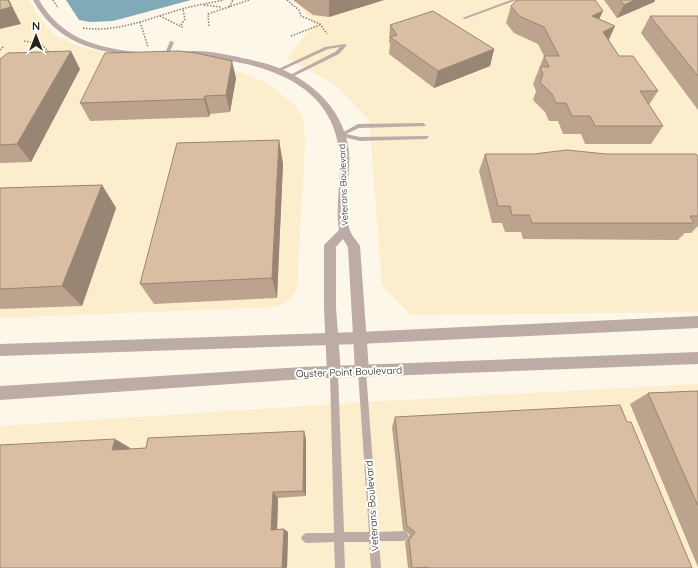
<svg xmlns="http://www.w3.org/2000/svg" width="698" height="568" font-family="Quicksand,sans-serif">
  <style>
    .built { fill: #fceecc }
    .water { fill: #80aab8 }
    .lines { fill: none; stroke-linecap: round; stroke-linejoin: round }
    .path { stroke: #8b8577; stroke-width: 1.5; stroke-dasharray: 1.5 1.5; stroke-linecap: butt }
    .service { fill: #bdaba6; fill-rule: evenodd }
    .minor { fill: #bdaba6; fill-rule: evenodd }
    .tertiary { fill: #bdaba6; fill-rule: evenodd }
    .wall { fill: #bba38d }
    .shaded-wall { fill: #998573 }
    .building { fill: #dabea4; stroke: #998573 }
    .labels { text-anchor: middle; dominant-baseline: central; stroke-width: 4; stroke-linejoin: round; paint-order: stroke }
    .far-street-label { font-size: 9px; fill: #282215; stroke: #fff }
    .street-label { font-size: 10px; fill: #282215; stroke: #fff }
  </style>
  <rect width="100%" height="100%" fill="#fdf7e9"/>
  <!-- built -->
  <g class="built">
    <path d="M0 0H29L39 17 53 34 78 46 129 59 233 69 267 83 296 106 304 122 305 146 297 288 291 299 276 307 0 318Z"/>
    <path d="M296 0H698V312L411 315 382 285 369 120 334 84 286 58 314 25Z"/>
    <path d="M698 384V568H0V426L383 401Z"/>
  </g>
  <!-- water -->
  <path class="water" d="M66 0H191L113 21 90 22 79 20Z"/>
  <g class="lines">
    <!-- path -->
    <g class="path">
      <path d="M53 0 58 8"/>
      <path d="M287 0 299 10 301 16 320 24 327 34"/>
      <path d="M204 5 221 7"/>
      <path d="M229 7 233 0"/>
      <path d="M160 16 184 28"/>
      <path d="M140 22 148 47"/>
      <path d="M181 25 185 19 183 9"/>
      <path d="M209 26 208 14 249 0"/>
      <path d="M83 28C117 33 150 18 182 9 196 5 210 3 224 0"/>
      <path d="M291 36 320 25"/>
      <path d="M24 41 41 44 48 51 46 54"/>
      <path d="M0 50 4 46"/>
    </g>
    <!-- service -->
    <g class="service">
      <path d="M511 0H517L465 19 462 18Z"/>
      <path d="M170 41 174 42 169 54 165 55V54Z"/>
      <path d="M345 44 347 45 339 54 292 77 288 76 335 52 340 47 328 49 280 71 276 70 325 47Z"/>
      <path d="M423 123 426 125 425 126 359 128 346 134 360 137 428 136 429 137 426 139 360 141 339 136 338 135 358 124Z"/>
      <path d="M362 367 365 368 366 371 378 532 404 531 407 533 409 536 407 539 404 541H379L381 568H371L369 542H344L345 568H335L334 542 306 543 303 541 301 538 303 535 306 533H334L330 373 331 370 334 369 337 370 338 373 344 532H369L358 371 359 368Z"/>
    </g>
    <!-- minor -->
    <g class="minor">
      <path d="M33 0H39C61 38 96 48 138 52L142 54 138 56C93 52 56 42 33 0Z"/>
      <path d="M185 52C205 48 241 58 260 62 304 73 344 105 349 152 351 176 342 207 350 231 352 236 357 241 360 246L369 371 367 376 362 377 357 376 355 371 348 247 343 239 336 247V308L341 373 339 378 334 379 329 378 327 373 324 308V245L339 230C335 204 342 177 339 151 331 76 250 60 188 56H185Z"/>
    </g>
    <!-- tertiary -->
    <g class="tertiary">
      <path d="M698 316V328L359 344 0 356V344L359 332Z"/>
      <path d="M698 352V364L303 379 0 400V386L303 367Z"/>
    </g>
  </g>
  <!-- wall -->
  <g class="wall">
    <path d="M293 0H384L329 17 313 15Z"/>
    <path d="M604 0H655L654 2 617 18Z"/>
    <path d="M511 6 599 19 609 40 619 56 658 91 649 105 663 126 651 144H585L581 134H563L558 121H549L545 112 533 100 536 91 533 84 544 56 538 44 514 33 506 23Z"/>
    <path d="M650 16H698V110L641 33Z"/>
    <path d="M390 25 494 49 490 66 434 88 389 54 390 44 389 42Z"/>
    <path d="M0 59 80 69 31 162 0 163Z"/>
    <path d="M236 78 230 112 210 114 209 117 90 121 80 103Z"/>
    <path d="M485 154H606L698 157V226L691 233H685L678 240 523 239 521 232H505L502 223H492L479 171Z"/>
    <path d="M283 163 277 298 154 304 140 284Z"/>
    <path d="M102 185 116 208 82 306 0 309V188Z"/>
    <path d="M698 391V567L630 404 648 393Z"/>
    <path d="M395 417 627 422 692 568H422V567L408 568 405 542 410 535 403 530 392 427Z"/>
    <path d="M304 431 306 440V496L278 498 277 529H284L288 532 287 568 115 439 130 448 129 449 146 448Z"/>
  </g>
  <!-- shaded-wall -->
  <g class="shaded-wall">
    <path d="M8 0H9L21 24 0 29V10Z"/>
    <path d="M329 0H384L329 17Z"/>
    <path d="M635 0H655L654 2 617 18 624 5Z"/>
    <path d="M603 11 595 28 592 16Z"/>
    <path d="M615 26 607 44 603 32Z"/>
    <path d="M494 49 490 66 434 88 438 71Z"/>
    <path d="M71 51 80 69 31 162 17 144Z"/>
    <path d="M232 61 236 78 230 112 226 95Z"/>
    <path d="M205 96 210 114 209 117 204 99Z"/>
    <path d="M279 140 283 163 277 298 272 278Z"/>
    <path d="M102 185 116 208 82 306 62 286Z"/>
    <path d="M304 431 306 440V496L303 491Z"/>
    <path d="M115 439 130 448 128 458 112 450Z"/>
    <path d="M273 492 278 498 277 533 271 530Z"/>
    <path d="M284 529 288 532 287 568H282Z"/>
  </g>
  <!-- building -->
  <g class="building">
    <path d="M0 0H8L11 7 0 10Z"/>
    <path d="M517 0H595L603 11 592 16 615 26 603 32 619 56H633L658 91H640L663 126H595L590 116H572L566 103H556L552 94 540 82 543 74 540 67H549L544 56H559L544 27 519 16 511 6Z"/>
    <path d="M620 0H635L624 5Z"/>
    <path d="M433 11 494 49 438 71 390 37 397 35 390 25Z"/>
    <path d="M650 16H698V76Z"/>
    <path d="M71 51 17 144 0 145V59L8 53Z"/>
    <path d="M179 51 196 53 232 61 226 95 205 96 204 99 80 103 105 53Z"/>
    <path d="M279 140 272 278 140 284 177 143Z"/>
    <path d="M567 150 606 154H696L698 157V216H690L694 223H532L529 215H512L510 206H498L485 154H533Z"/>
    <path d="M102 185 62 286 0 289V188Z"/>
    <path d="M698 391V506L648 393Z"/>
    <path d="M620 405 627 422H631L692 568H428V567L412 568 409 540 415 532 407 526 395 417Z"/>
    <path d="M304 431 303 491 273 492 271 530 284 529 282 568H0V445L115 439 112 450 146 448 148 438Z"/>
  </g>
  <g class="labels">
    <!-- far-street labels -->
    <g class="far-street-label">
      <text transform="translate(343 185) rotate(-92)">Veterans Boulevard</text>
    </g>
    <!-- street labels -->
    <g class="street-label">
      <text transform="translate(349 372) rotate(-2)">Oyster Point Boulevard</text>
      <text transform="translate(372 506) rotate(-94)">Veterans Boulevard</text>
    </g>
  </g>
  <!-- north arrow -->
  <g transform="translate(36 36)" stroke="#ffffff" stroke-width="3" paint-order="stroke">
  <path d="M0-3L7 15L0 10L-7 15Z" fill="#282215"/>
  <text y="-6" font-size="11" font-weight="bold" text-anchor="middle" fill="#282215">N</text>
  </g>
</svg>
